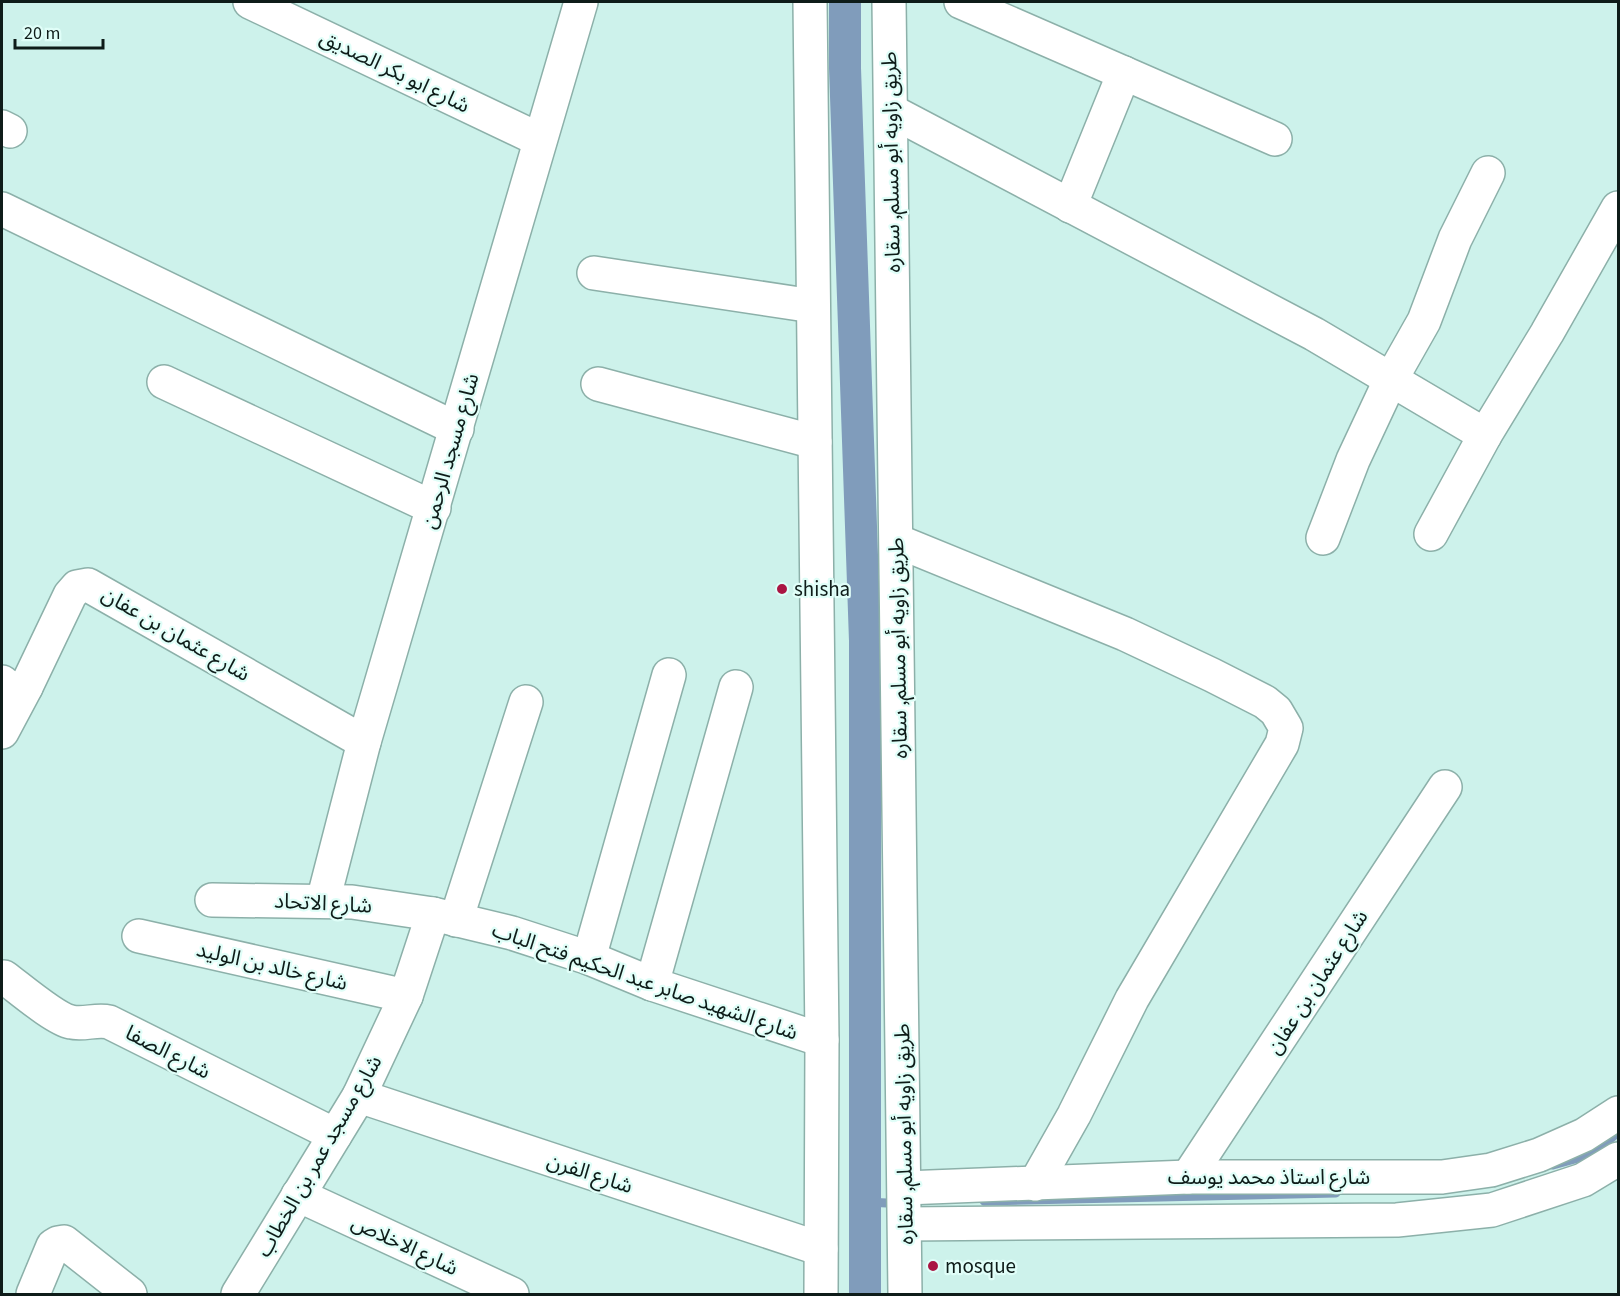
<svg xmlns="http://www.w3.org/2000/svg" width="1620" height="1296" font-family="'Source Sans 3','Noto Sans Arabic',sans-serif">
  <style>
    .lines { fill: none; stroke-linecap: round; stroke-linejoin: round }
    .stream { stroke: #809cbb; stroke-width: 9 }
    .canal { stroke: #809cbb; stroke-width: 32 }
    .minor-casing { stroke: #8cb0a9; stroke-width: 36 }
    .major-casing { stroke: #8cb0a9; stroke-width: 36 }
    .minor { stroke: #fff; stroke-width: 33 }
    .major { stroke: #fff; stroke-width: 33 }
    .poi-dot { fill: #aa1543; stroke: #e0fef8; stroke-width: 2 }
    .labels { text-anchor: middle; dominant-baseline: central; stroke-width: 4.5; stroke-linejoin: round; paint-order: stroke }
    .street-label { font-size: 21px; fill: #0e1c19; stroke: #e0fef8 }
    .poi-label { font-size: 21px; fill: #0e1c19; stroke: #e0fef8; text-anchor: start }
  </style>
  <rect width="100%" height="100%" fill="#cdf2eb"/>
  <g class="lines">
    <!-- stream -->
    <g class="stream">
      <path d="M1553 1165 1593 1154 1618 1132"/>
      <path d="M984 1201 1336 1193"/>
      <path d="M865 1202 887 1203"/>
    </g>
    <!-- canal -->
    <path class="canal" d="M845 2V68L865 641V1294"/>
    <defs>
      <g id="minor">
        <path d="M250 2 540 140"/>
        <path d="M810 2 822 1040 821 1294"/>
        <path d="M961 2 1275 139"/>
        <path d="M891 111 1314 334 1485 435"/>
        <path d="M2 127 10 131"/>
        <path d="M1070 206 1124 73"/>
        <path d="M2 209 457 429"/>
        <path d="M594 273 813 306"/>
        <path d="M164 382 434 508"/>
        <path d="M598 384 815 442"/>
        <path d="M1431 534 1485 435 1547 333 1618 208"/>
        <path d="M1323 538 1353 460 1390 381 1424 321 1455 239 1488 173"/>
        <path d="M897 541 1125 634 1212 675 1265 702 1276 711 1286 728 1282 744 1132 999 1074 1115 1035 1184"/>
        <path d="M2 682C10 688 15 693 26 687L70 595 77 587 88 585 364 742"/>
        <path d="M2 732 26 687"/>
        <path d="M212 900 352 902 433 914 512 933 589 958 652 984 822 1040"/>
        <path d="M323 901 364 742 581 2"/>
        <path d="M456 920 526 702"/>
        <path d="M139 936 406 996"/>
        <path d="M589 958 669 675"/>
        <path d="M4 977C19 988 55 1019 71 1022 84 1025 96 1019 109 1022L335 1135"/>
        <path d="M652 984 736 687"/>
        <path d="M359 1096 821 1249"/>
        <path d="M1188 1177 1445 787"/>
        <path d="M905 1188 1188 1177H1442L1491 1170 1539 1155 1584 1135 1618 1113"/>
        <path d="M298 1195 512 1294"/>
        <path d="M905 1224 1397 1220 1492 1210 1583 1180 1618 1159"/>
        <path d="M33 1294 53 1246 58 1243 64 1242 130 1294"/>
        <path d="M238 1294 359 1096 406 996 433 914"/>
      </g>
      <path id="major" d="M889 2 905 1294"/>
    </defs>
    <!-- minor casing -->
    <use href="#minor" class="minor-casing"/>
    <!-- major casing -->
    <use href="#major" class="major-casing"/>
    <!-- minor -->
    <use href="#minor" class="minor"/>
    <!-- major -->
    <use href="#major" class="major"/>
  </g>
  <!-- markers -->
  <g class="poi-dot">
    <circle cx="782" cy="589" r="6"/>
    <circle cx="933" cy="1266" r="6"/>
  </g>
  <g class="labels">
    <!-- street labels -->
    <g class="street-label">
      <text transform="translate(395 71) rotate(26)">شارع ابو بكر الصديق</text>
      <text transform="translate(891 162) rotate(-91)">طريق زاويه أبو مسلم, سقاره</text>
      <text transform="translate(450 451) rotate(-74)">شارع مسجد الرحمن</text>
      <text transform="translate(176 634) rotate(30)">شارع عثمان بن عفان</text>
      <text transform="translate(898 648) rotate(-91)">طريق زاويه أبو مسلم, سقاره</text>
      <text transform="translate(323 903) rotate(3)">شارع الاتحاد</text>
      <text transform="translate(272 966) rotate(13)">شارع خالد بن الوليد</text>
      <text transform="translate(645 981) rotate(19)">شارع الشهيد صابر عبد الحكيم فتح الباب</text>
      <text transform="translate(1317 982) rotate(-57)">شارع عثمان بن عفان</text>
      <text transform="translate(168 1052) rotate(27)">شارع الصفا</text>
      <text transform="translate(904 1134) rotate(-91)">طريق زاويه أبو مسلم, سقاره</text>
      <text transform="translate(319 1156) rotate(-60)">شارع مسجد عمر بن الخطاب</text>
      <text transform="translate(590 1173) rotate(18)">شارع الفرن</text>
      <text x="1269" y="1177">شارع استاذ محمد يوسف</text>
      <text transform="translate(405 1245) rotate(25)">شارع الاخلاص</text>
    </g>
    <!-- poi labels -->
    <g class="poi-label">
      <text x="794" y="589">shisha</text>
      <text x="945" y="1266">mosque</text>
    </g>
  </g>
  <!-- border -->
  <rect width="1620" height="1296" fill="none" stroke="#0e1c19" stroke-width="6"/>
  <!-- scale -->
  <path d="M15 39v9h88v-9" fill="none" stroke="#0e1c19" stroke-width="3"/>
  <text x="24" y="39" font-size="18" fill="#0e1c19" stroke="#e0fef8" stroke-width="4.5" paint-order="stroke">20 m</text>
</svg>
